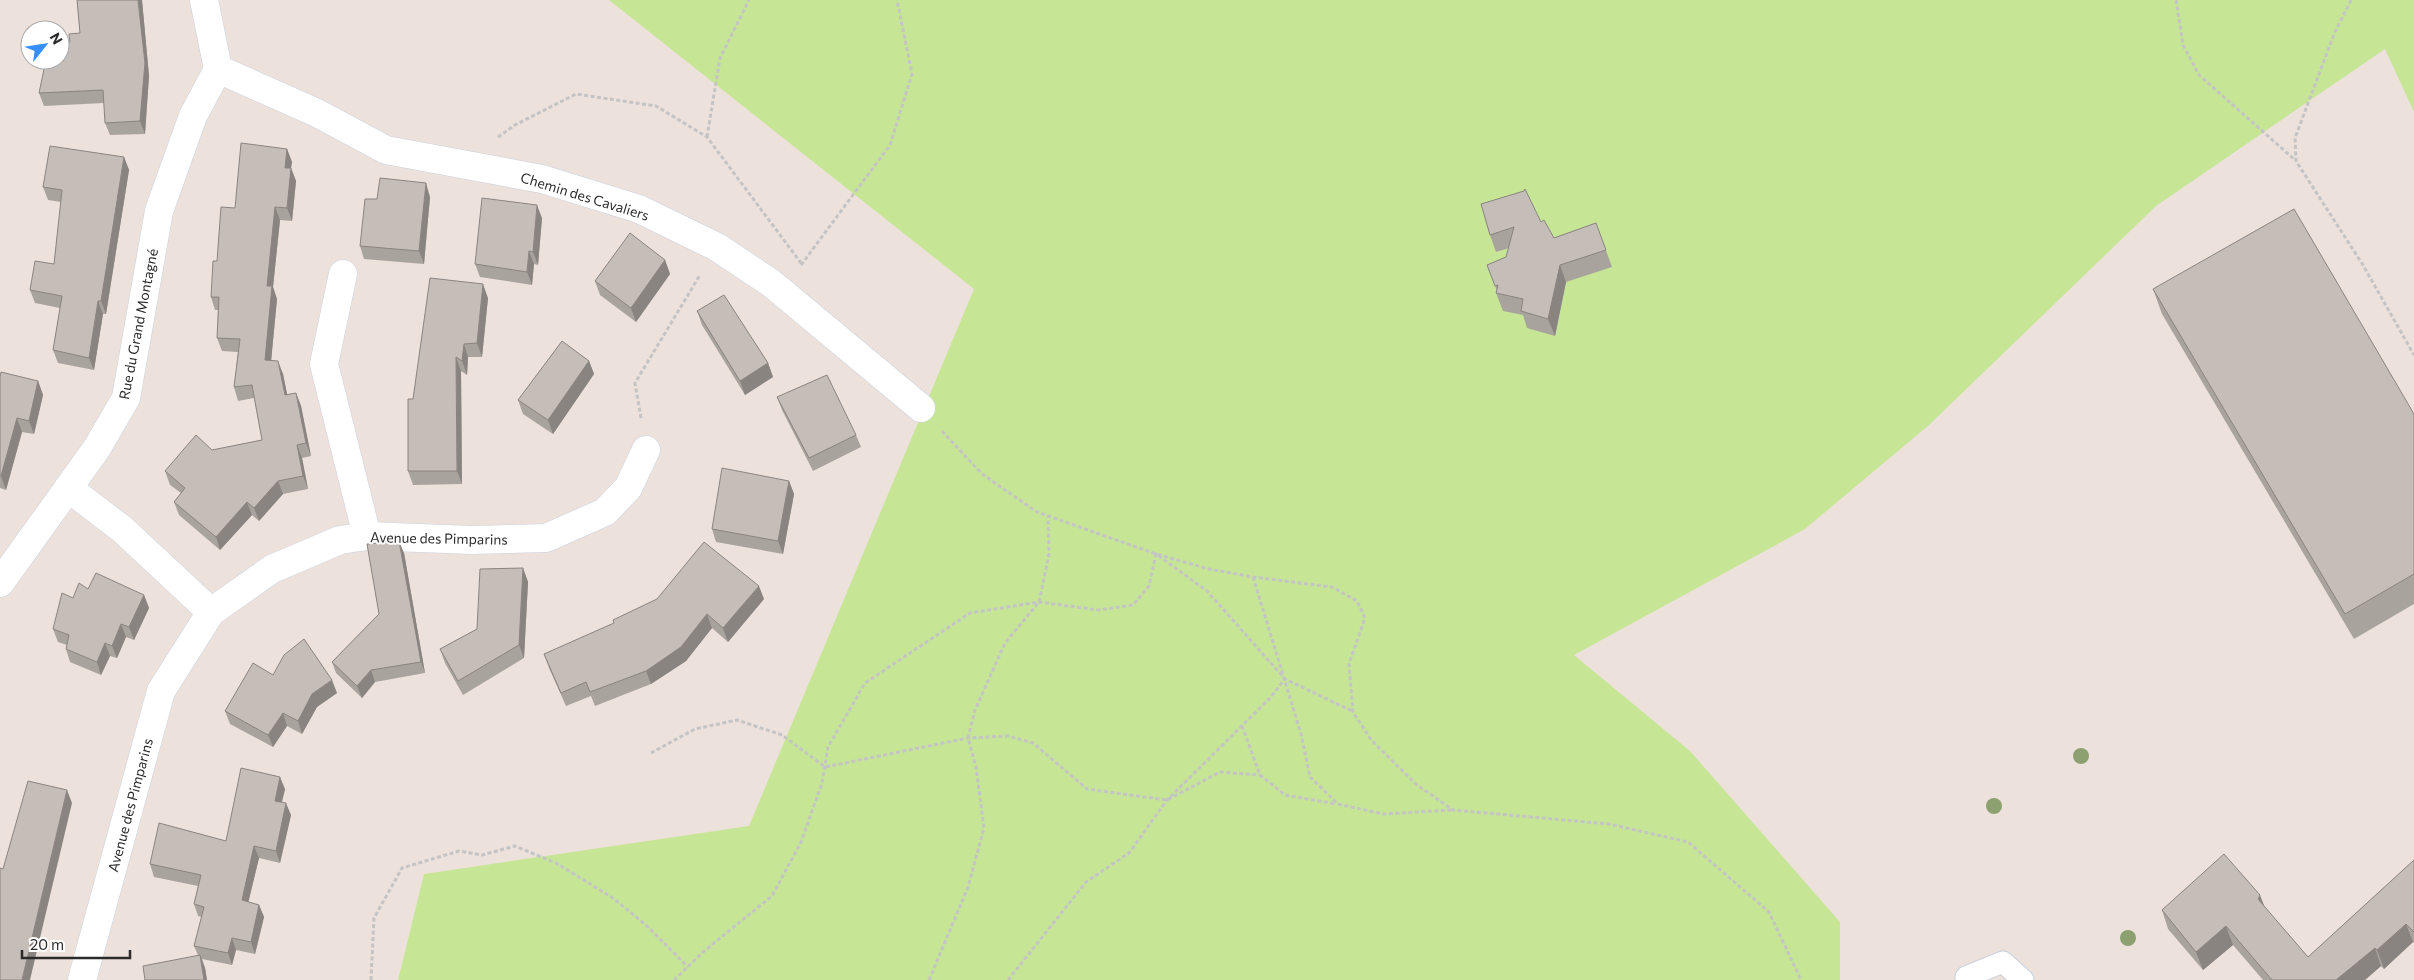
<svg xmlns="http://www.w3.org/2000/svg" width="2414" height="980" font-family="Commissioner,sans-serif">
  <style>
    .green { fill: #c6e696 }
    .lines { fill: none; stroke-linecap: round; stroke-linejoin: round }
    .lane-casing { stroke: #cad2dd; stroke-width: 23 }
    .street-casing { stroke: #cad2dd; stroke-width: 29 }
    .path { stroke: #c4c4c4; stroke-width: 3; stroke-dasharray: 4 2.5; stroke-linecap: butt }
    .lane { stroke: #fff; stroke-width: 21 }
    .street { stroke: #fff; stroke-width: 28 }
    .tree { fill: #8da070 }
    .wall { fill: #a9a39e }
    .shaded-wall { fill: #8a8481 }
    .building { fill: #c5bdb8; stroke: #8a8481 }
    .labels { text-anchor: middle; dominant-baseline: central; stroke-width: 4; stroke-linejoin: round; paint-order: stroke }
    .street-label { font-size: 14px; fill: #2b2b2b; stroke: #fff }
  </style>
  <rect width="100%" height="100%" fill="#ede1dc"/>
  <!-- green -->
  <path class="green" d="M609 0H2414V112L2385 49 2156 206 1929 425 1805 529 1574 655 1690 751 1840 922V980H398L424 874 749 826 974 289Z"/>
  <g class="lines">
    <defs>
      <path id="lane" d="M1966 977 2003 962 2023 980"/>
      <g id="street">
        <path d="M204 0 218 69 317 113 386 150 542 179 639 209 717 247 771 283 921 408"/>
        <path d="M343 274 324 364 367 536"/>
        <path d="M68 488 122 529 211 612"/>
        <path d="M0 583 97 448 126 398 159 211 193 116 218 69"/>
        <path d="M82 980 161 691 211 612 272 569 340 540 367 536 472 540 546 538 605 512 628 488 646 450"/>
      </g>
    </defs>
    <!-- lane casing -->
    <use href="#lane" class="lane-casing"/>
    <!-- street casing -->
    <use href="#street" class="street-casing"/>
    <!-- path -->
    <g class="path">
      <path d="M2176 0 2183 45 2199 75 2295 160"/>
      <path d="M2351 0 2334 34 2295 138 2296 161 2363 265 2414 355"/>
      <path d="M498 137 515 125 576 94 656 106 707 137 801 263"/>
      <path d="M707 137 720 58 749 0"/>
      <path d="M801 265 890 145 912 74 897 0"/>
      <path d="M641 418 635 383 700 275"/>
      <path d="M942 431 982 474 1037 512 1156 554 1209 569 1253 577 1332 587 1357 601 1365 618 1349 664 1353 712 1372 741 1417 785 1453 810 1609 824 1688 842 1769 912 1801 980"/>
      <path d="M1253 577 1301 734 1310 777 1338 804 1383 814 1451 810"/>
      <path d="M1242 726 1260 775 1285 795 1336 804"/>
      <path d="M651 753 695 729 737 720 782 735 825 767 968 738 1008 736 1033 743 1087 789 1167 800 1220 772 1260 775"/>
      <path d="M371 980 374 918 402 868 459 851 482 855 515 846 556 863 613 898 647 926 688 967"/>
      <path d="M674 980 703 952 772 896 801 842 822 783 828 747 865 683 970 613 1039 602 1098 610 1133 605 1149 586 1156 554 1207 591 1285 679"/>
      <path d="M929 980 968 887 984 828 976 767 968 738 975 710 1005 643 1039 602 1049 554 1048 516"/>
      <path d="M1008 980 1086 882 1129 853 1167 800 1270 698 1285 679 1352 711"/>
    </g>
    <!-- lane -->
    <use href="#lane" class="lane"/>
    <!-- street -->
    <use href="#street" class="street"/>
  </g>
  <!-- trees -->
  <g class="tree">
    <circle cx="2081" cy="756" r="8"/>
    <circle cx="1994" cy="806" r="8"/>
    <circle cx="2128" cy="938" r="8"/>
  </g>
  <!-- wall -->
  <g class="wall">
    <path d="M77 0H142L149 76 145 134 110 135 105 123 104 103 44 106 39 93 80 33Z"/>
    <path d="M287 149 292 162 291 168 296 181 292 221 280 220 273 287 277 299 271 360 283 374 287 395 296 393 301 406 311 456 302 458 308 489 283 494 259 521 252 515 220 550 179 515 174 502 181 493 170 485 165 471 212 450 262 440 254 398 238 401 234 387 238 352 222 351 217 338 218 310H215L211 297 217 261 235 208Z"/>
    <path d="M124 157 129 170 106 314H103L94 370 58 363 53 350 60 308 35 303 30 290 54 264 61 202 48 200 43 187Z"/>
    <path d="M430 197 424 264 364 259 360 246Z"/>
    <path d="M1481 204 1541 222 1554 238 1596 223 1612 267 1566 282 1555 336 1527 328 1523 315 1503 311 1496 293 1497 291 1487 265 1506 257 1509 248 1496 252 1490 235Z"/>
    <path d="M542 218 538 265 534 264 532 285 480 277 475 264Z"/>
    <path d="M665 260 670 274 636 322 600 295 595 281Z"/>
    <path d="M2153 289 2414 414V604L2354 639 2162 314Z"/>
    <path d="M488 298 482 357H468L467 375 461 371 462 484 413 485 408 471 413 399Z"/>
    <path d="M697 311 768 363 773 377 745 395 702 325Z"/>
    <path d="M589 361 594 374 553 434 523 414 518 400Z"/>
    <path d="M0 377 38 381 43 395 34 434 22 432 6 490 0 488Z"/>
    <path d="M777 397 856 435 861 447 813 471 782 410Z"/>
    <path d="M789 481 794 494 783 554 716 542 712 529Z"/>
    <path d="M404 553 425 673 375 682 362 698 336 673 332 662 379 614Z"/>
    <path d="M523 568 528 582 524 658 463 695 445 663 440 649 477 629Z"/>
    <path d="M88 589 144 595 149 608 134 640 126 637 117 658 110 656 101 675 70 662 66 649 67 645 58 642 53 629 73 598Z"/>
    <path d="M764 599 728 642 712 628 686 661 651 684 595 706 591 696 566 706 549 668 544 654Z"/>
    <path d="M273 675 337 693 317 707 302 734 287 726 273 747 230 724 225 711Z"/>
    <path d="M285 789 282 802 291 815 280 863 259 858 248 902 259 905 264 917 255 954 236 950 232 965 202 959 205 968 207 980H145L198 955 194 946 202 917 198 916 194 904 198 886 154 877 150 864 226 841Z"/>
    <path d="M2414 860V943L2413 942 2384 969 2381 966 2365 980H2263L2233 945 2203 970 2168 929 2162 910 2264 907 2308 957Z"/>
  </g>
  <!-- shaded-wall -->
  <g class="shaded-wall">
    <path d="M138 0H142L149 76 145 134 140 121Z"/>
    <path d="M287 149 292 162 291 168 296 181 292 221 287 208 285 168Z"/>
    <path d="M124 157 129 170 106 314 101 301Z"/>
    <path d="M426 183 430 197 424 264 419 251Z"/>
    <path d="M537 205 542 218 538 265 533 252Z"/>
    <path d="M275 207 280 220 273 287 277 299 270 373 265 360 267 286Z"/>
    <path d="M529 251 534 264 532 285 527 272Z"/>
    <path d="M665 260 670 274 636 322 631 308Z"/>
    <path d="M1560 265 1566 282 1555 336 1548 319Z"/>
    <path d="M483 284 488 298 482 357 477 343Z"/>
    <path d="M98 301 103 314 94 370 89 358Z"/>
    <path d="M464 344 468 357 467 375 462 361Z"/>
    <path d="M456 357 461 371 462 484 457 471Z"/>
    <path d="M278 361 283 374 290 408 285 395Z"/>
    <path d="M589 361 594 374 553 434 548 420Z"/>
    <path d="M768 363 773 377 745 395 740 381Z"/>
    <path d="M38 381 43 395 34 434 29 421Z"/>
    <path d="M296 393 301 406 311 456 306 443Z"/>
    <path d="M17 418 22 432 6 490 1 476Z"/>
    <path d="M297 445 302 458 308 489 303 476Z"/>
    <path d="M278 481 283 494 259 521 254 508Z"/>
    <path d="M789 481 794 494 783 554 778 541Z"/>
    <path d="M247 502 252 515 220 550 216 537Z"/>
    <path d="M399 541 404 553 425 673 421 662Z"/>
    <path d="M523 568 528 582 524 658 519 645Z"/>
    <path d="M759 586 764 599 728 642 723 628Z"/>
    <path d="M144 595 149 608 134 640 129 627Z"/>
    <path d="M707 614 712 628 686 661 651 684 646 671Z"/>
    <path d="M121 624 126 637 117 658 112 646Z"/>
    <path d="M105 643 110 656 101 675 97 662Z"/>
    <path d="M371 670 375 682 362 698 357 686Z"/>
    <path d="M332 680 337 693 317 707 302 734 298 721 312 694Z"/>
    <path d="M283 713 287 726 273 747 268 735Z"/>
    <path d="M280 777 285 789 279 813 275 801Z"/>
    <path d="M67 790 72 803 30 980H22Z"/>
    <path d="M286 803 291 815 280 863 276 851Z"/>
    <path d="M254 846 259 858 246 912 242 900Z"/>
    <path d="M2260 895 2267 913 2258 899Z"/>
    <path d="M259 905 264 917 255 954 251 942Z"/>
    <path d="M2406 924 2413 942 2384 969 2377 950Z"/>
    <path d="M2226 926 2233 945 2203 970 2196 952Z"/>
    <path d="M232 938 236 950 232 965 228 953Z"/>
    <path d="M2375 948 2381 966 2365 980H2336Z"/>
    <path d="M200 955 205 968 207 980H204Z"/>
  </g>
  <!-- building -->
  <g class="building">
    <path d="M77 0H138L145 63 140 121 105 123 103 90 39 93 46 60H60V43L70 42 69 34 80 33Z"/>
    <path d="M241 143 287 149 285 168H291L287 208 275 207 267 286H272L265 360 278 361 285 395 296 393 306 443 297 445 303 476 278 481 254 508 247 502 216 537 174 502 185 488 165 471 196 435 212 450 262 440 252 385 234 387 240 339 217 338 219 297H211L213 261H217L221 207 235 208Z"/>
    <path d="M50 146 124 157 101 301H98L89 358 53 350 62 296 30 290 35 261 54 264 62 190 43 187Z"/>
    <path d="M380 178 426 183 419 251 360 246 365 199H377Z"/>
    <path d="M1525 189 1541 222 1544 220 1554 238 1596 223 1606 250 1560 265 1548 319 1521 311 1523 299 1496 293 1498 285 1495 286 1487 265 1506 257 1514 227 1490 235 1481 204 1524 191Z"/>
    <path d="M482 198 537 205 533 252 529 251 527 272 475 264Z"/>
    <path d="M2294 209 2414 414V574L2345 614 2153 289Z"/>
    <path d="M630 233 665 260 631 308 595 281Z"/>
    <path d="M430 278 483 284 477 343 464 344 462 361 456 357 457 471H408V399H413Z"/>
    <path d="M724 295 768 363 740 381 697 311Z"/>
    <path d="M562 341 589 361 548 420 518 400Z"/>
    <path d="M1 372 38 381 29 421 17 418 1 476H0V377Z"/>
    <path d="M827 375 856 435 809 458 777 397Z"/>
    <path d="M722 468 789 481 778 541 712 529Z"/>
    <path d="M399 541 421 662 371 670 357 686 332 662 379 614 367 544Z"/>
    <path d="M704 542 759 586 723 628 707 614 681 647 646 671 590 692 586 682 561 693 544 654 614 623 613 620 657 599Z"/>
    <path d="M523 568 519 645 458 681 440 649 477 629 480 569Z"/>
    <path d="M96 573 144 595 129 627 121 624 112 646 105 643 97 662 66 649 69 635 53 629 62 593 73 598 79 583 88 589Z"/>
    <path d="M304 639 332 680 312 694 298 721 283 713 268 735 225 711 253 663 273 675 284 655Z"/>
    <path d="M241 768 280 777 275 801 286 803 276 851 254 846 242 900 259 905 251 942 232 938 228 953 194 946 204 907 194 904 201 875 150 864 159 823 226 841Z"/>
    <path d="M28 781 67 790 22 980H0V868L3 869Z"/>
    <path d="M2224 854 2260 895 2258 899 2308 957 2414 860V932L2406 924 2377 950 2375 948 2336 980H2272L2226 926 2196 952 2162 910Z"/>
    <path d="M200 955 204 980H145L143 966Z"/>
  </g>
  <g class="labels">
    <!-- street labels -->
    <g class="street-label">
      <text transform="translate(585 196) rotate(17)">Chemin des Cavaliers</text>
      <text transform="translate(138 324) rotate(-79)">Rue du Grand Montagné</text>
      <text transform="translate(439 538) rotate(1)">Avenue des Pimparins</text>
      <text transform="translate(130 805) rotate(-75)">Avenue des Pimparins</text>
    </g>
  </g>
  <!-- north arrow -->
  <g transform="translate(45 45) rotate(60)"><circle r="24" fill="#ffffff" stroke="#aaaaaa"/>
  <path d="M0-4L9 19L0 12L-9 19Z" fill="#378fff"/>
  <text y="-8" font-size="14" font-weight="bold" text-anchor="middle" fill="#2b2b2b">N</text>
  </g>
  <!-- scale -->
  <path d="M22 950v8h108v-8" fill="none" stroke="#2b2b2b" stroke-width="2.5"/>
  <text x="30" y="950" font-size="15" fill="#2b2b2b" stroke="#ffffff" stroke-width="4" paint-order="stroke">20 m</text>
</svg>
